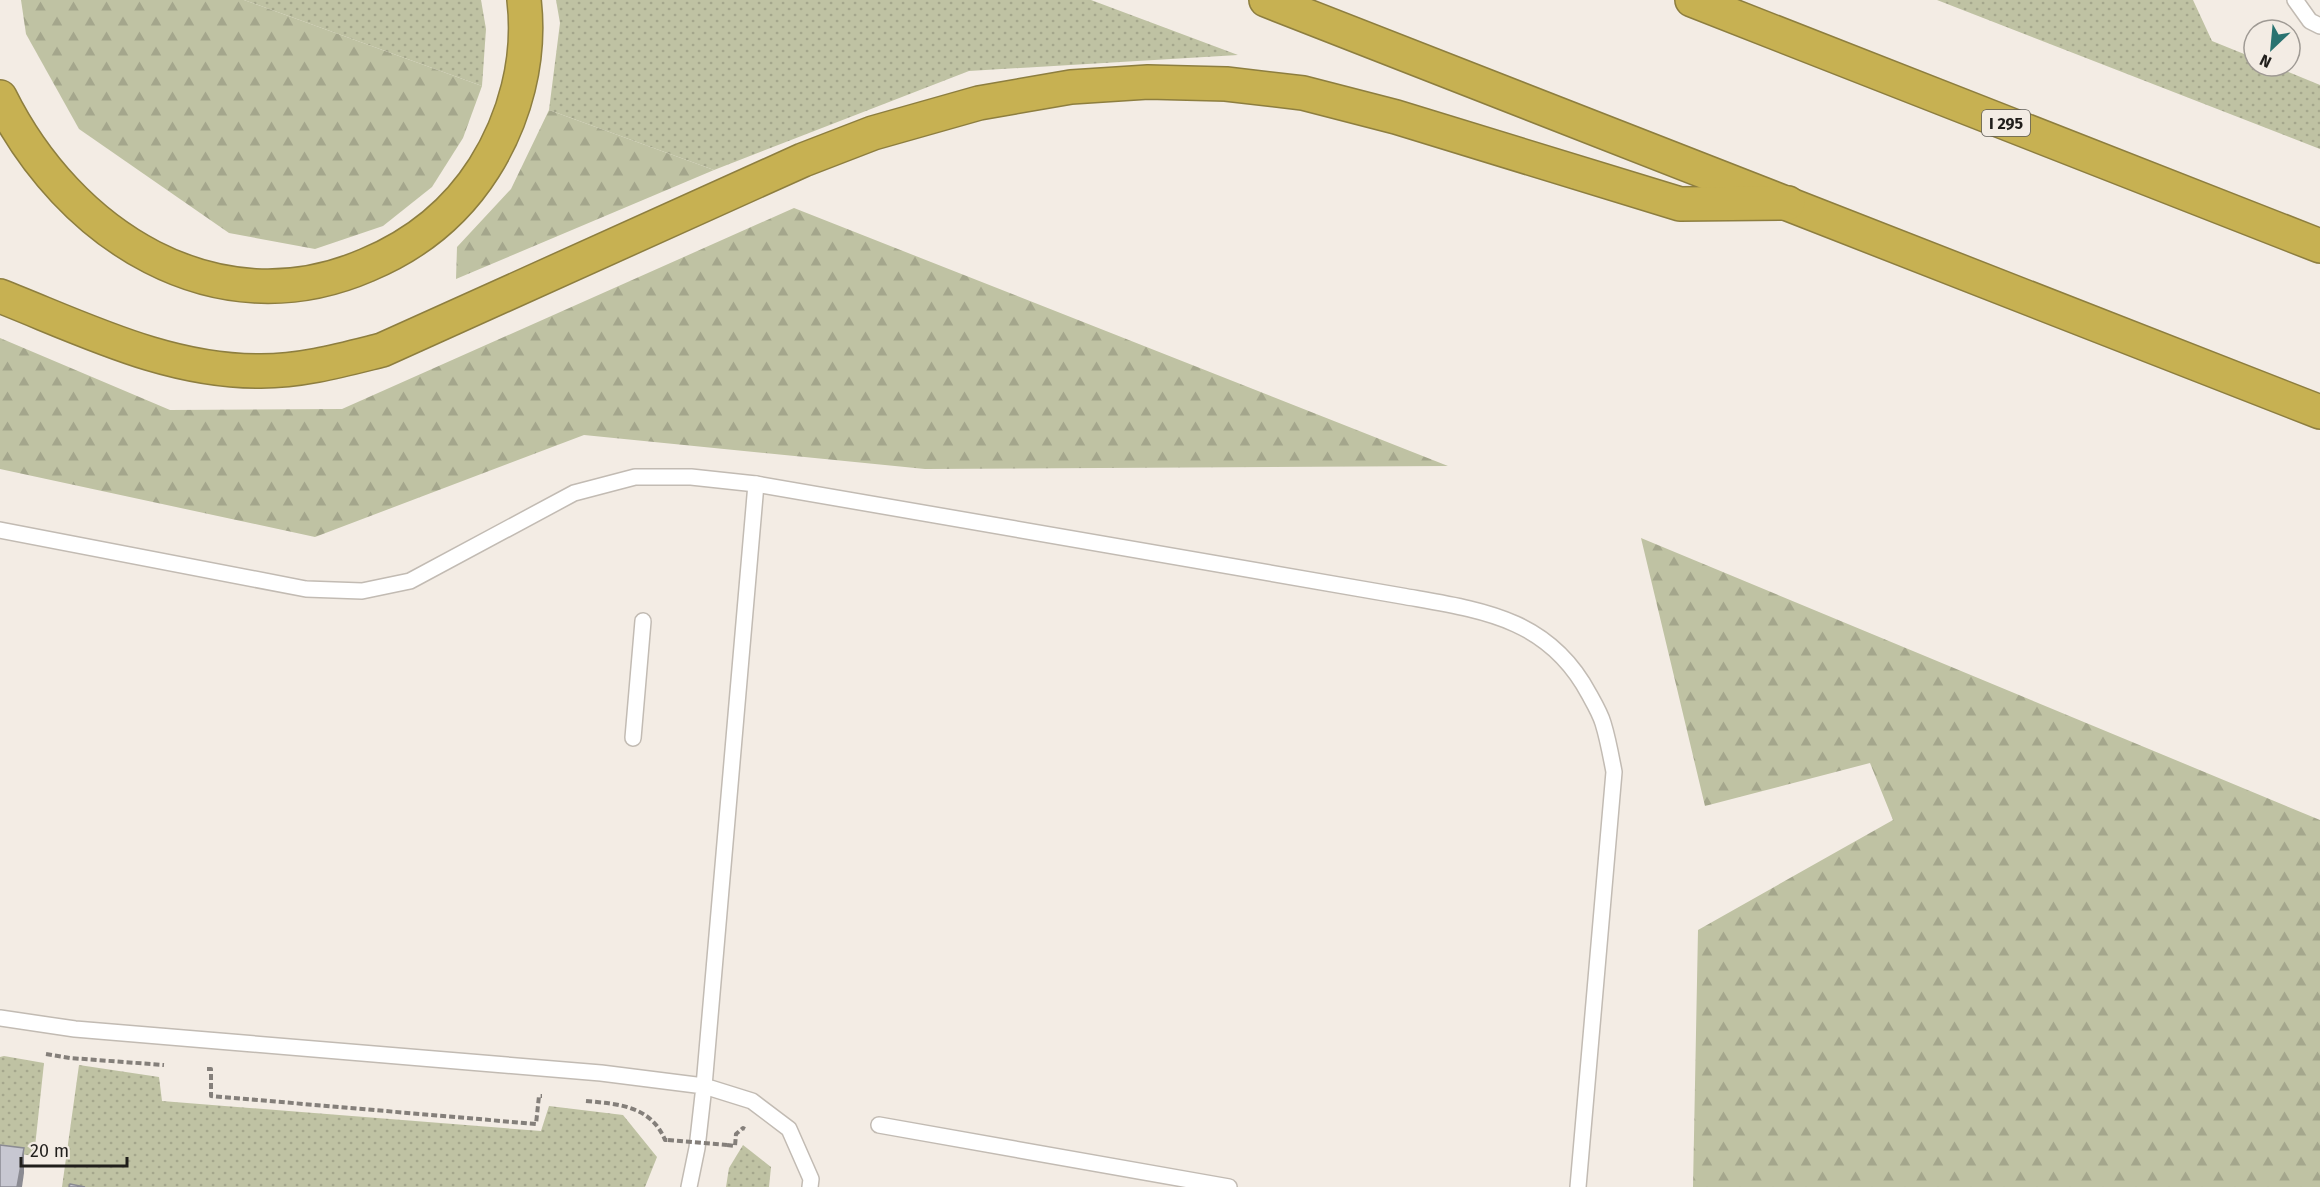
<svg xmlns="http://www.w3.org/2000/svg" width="2320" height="1187" font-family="'Fira Sans',sans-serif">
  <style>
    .grass { fill: url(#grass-dots) }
    .forest { fill: url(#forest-firs) }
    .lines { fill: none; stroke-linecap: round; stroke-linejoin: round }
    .service-casing { stroke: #c2bbb3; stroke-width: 18 }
    .motorway-casing { stroke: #8d7e3f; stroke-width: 36 }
    .path { stroke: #847f7a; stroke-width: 4; stroke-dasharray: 6 3; stroke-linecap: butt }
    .service { stroke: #fff; stroke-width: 15 }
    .motorway { stroke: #c7b152; stroke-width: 33 }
    .path-bridge { stroke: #847f7a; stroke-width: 4; stroke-dasharray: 6 3; stroke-linecap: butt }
    .shaded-wall { fill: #8b8b92 }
    .building { fill: #c7c7d1; stroke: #8b8b92; stroke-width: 1.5 }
    .labels { text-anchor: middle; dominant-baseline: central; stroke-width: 5; stroke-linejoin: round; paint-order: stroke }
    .shield { fill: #f3ece4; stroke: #5f5c57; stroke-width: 1.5 }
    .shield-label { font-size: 16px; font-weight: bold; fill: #201e1b }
  </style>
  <defs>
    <pattern id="grass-dots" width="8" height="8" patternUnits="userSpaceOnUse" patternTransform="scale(1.5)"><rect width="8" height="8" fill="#bfc2a3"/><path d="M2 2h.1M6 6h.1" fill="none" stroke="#a4a68c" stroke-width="1.8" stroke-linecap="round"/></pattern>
    <pattern id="forest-firs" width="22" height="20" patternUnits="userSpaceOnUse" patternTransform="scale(1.5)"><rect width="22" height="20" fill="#bfc2a3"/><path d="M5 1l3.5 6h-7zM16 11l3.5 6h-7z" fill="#a4a68c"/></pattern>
  </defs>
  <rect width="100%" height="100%" fill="#f3ece4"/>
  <!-- grass -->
  <g class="grass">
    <path d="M244 0H481L486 29 482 86Z"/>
    <path d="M556 0H1091L1238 55 969 71 714 170 549 110 560 23Z"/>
    <path d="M1937 0H2193L2212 41 2254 58V66H2274L2320 85V149Z"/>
    <path d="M4 1056 44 1063 34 1156 0 1151V1057Z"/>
    <path d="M79 1065 159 1077 162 1101 541 1131 549 1106 623 1115 657 1157 645 1187H62Z"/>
    <path d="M743 1145 771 1167 769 1187H726L729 1168Z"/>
  </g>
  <!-- forest -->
  <g class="forest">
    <path d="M21 0H244L482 86 463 138 432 187 383 226 315 249 229 233 79 129 26 34Z"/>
    <path d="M549 110 714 170 456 279 457 247 511 189Z"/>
    <path d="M794 208 1448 466 925 469 584 435 315 537 0 469V338L170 410 342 409Z"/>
    <path d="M1641 538 2320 820V1187H1693L1698 930 1893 820 1870 763 1705 806Z"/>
  </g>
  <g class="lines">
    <defs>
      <g id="service">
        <path d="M2295 0 2310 21 2320 26"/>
        <path d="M756 484 704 1086 752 1101 789 1129 811 1179 810 1187"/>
        <path d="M0 530 306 589 362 591 410 581 574 493 635 477H691L756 484 1402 596C1480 610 1548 617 1589 694 1594 703 1600 713 1603 723 1608 739 1611 756 1614 772L1578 1187"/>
        <path d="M633 738 643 621"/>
        <path d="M0 1018 75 1029 601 1073 704 1086 697 1148 689 1187"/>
        <path d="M879 1125 1229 1187"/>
      </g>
      <g id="motorway">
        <path d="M1266 0 2320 412"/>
        <path d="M1692 0 2320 246"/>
        <path d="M0 97C68 234 215 331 367 265 415 245 456 212 484 168 515 119 531 59 524 0"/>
        <path d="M0 296C84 329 168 372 261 371 303 371 342 360 382 350L803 160 873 133 979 103 1071 87 1148 82 1226 84 1303 93 1396 117 1680 204 1788 203"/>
      </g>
    </defs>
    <!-- service casing -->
    <use href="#service" class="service-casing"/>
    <!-- motorway casing -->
    <use href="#motorway" class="motorway-casing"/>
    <!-- path -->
    <g class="path">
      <path d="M46 1054 70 1058 164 1065"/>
      <path d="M207 1069H211V1096L536 1124 539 1096H542"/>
      <path d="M586 1101C619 1104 651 1106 665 1140H668"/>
      <path d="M727 1145 735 1146 736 1134 743 1128 745 1129"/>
    </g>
    <!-- service -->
    <use href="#service" class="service"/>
    <!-- motorway -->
    <use href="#motorway" class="motorway"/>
    <!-- path-bridge -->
    <path class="path-bridge" d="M668 1140 727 1145"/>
  </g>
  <!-- shaded-wall -->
  <path class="shaded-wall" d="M24 1148V1173L22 1187H17Z"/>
  <!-- building -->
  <g class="building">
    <path d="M0 1145 24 1148 17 1187H0Z"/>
    <path d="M70 1184 85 1187H69Z"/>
  </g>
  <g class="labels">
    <!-- shield labels -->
    <rect class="shield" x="1982" y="110" width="48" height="26" rx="4.5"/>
    <g class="shield-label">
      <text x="2006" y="123">I 295</text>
    </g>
  </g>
  <!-- north arrow -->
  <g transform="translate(2272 48) rotate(206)"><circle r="28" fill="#f3ece4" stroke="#9f9a94" stroke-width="1.5"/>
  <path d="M0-4.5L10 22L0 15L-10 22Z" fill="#297371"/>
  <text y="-9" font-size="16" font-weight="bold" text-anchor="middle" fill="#201e1b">N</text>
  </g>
  <!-- scale -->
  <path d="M21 1157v9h106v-9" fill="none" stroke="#201e1b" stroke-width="3"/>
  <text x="30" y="1157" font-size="18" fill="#201e1b" stroke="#f3ece4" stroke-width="4.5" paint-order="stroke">20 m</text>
</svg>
